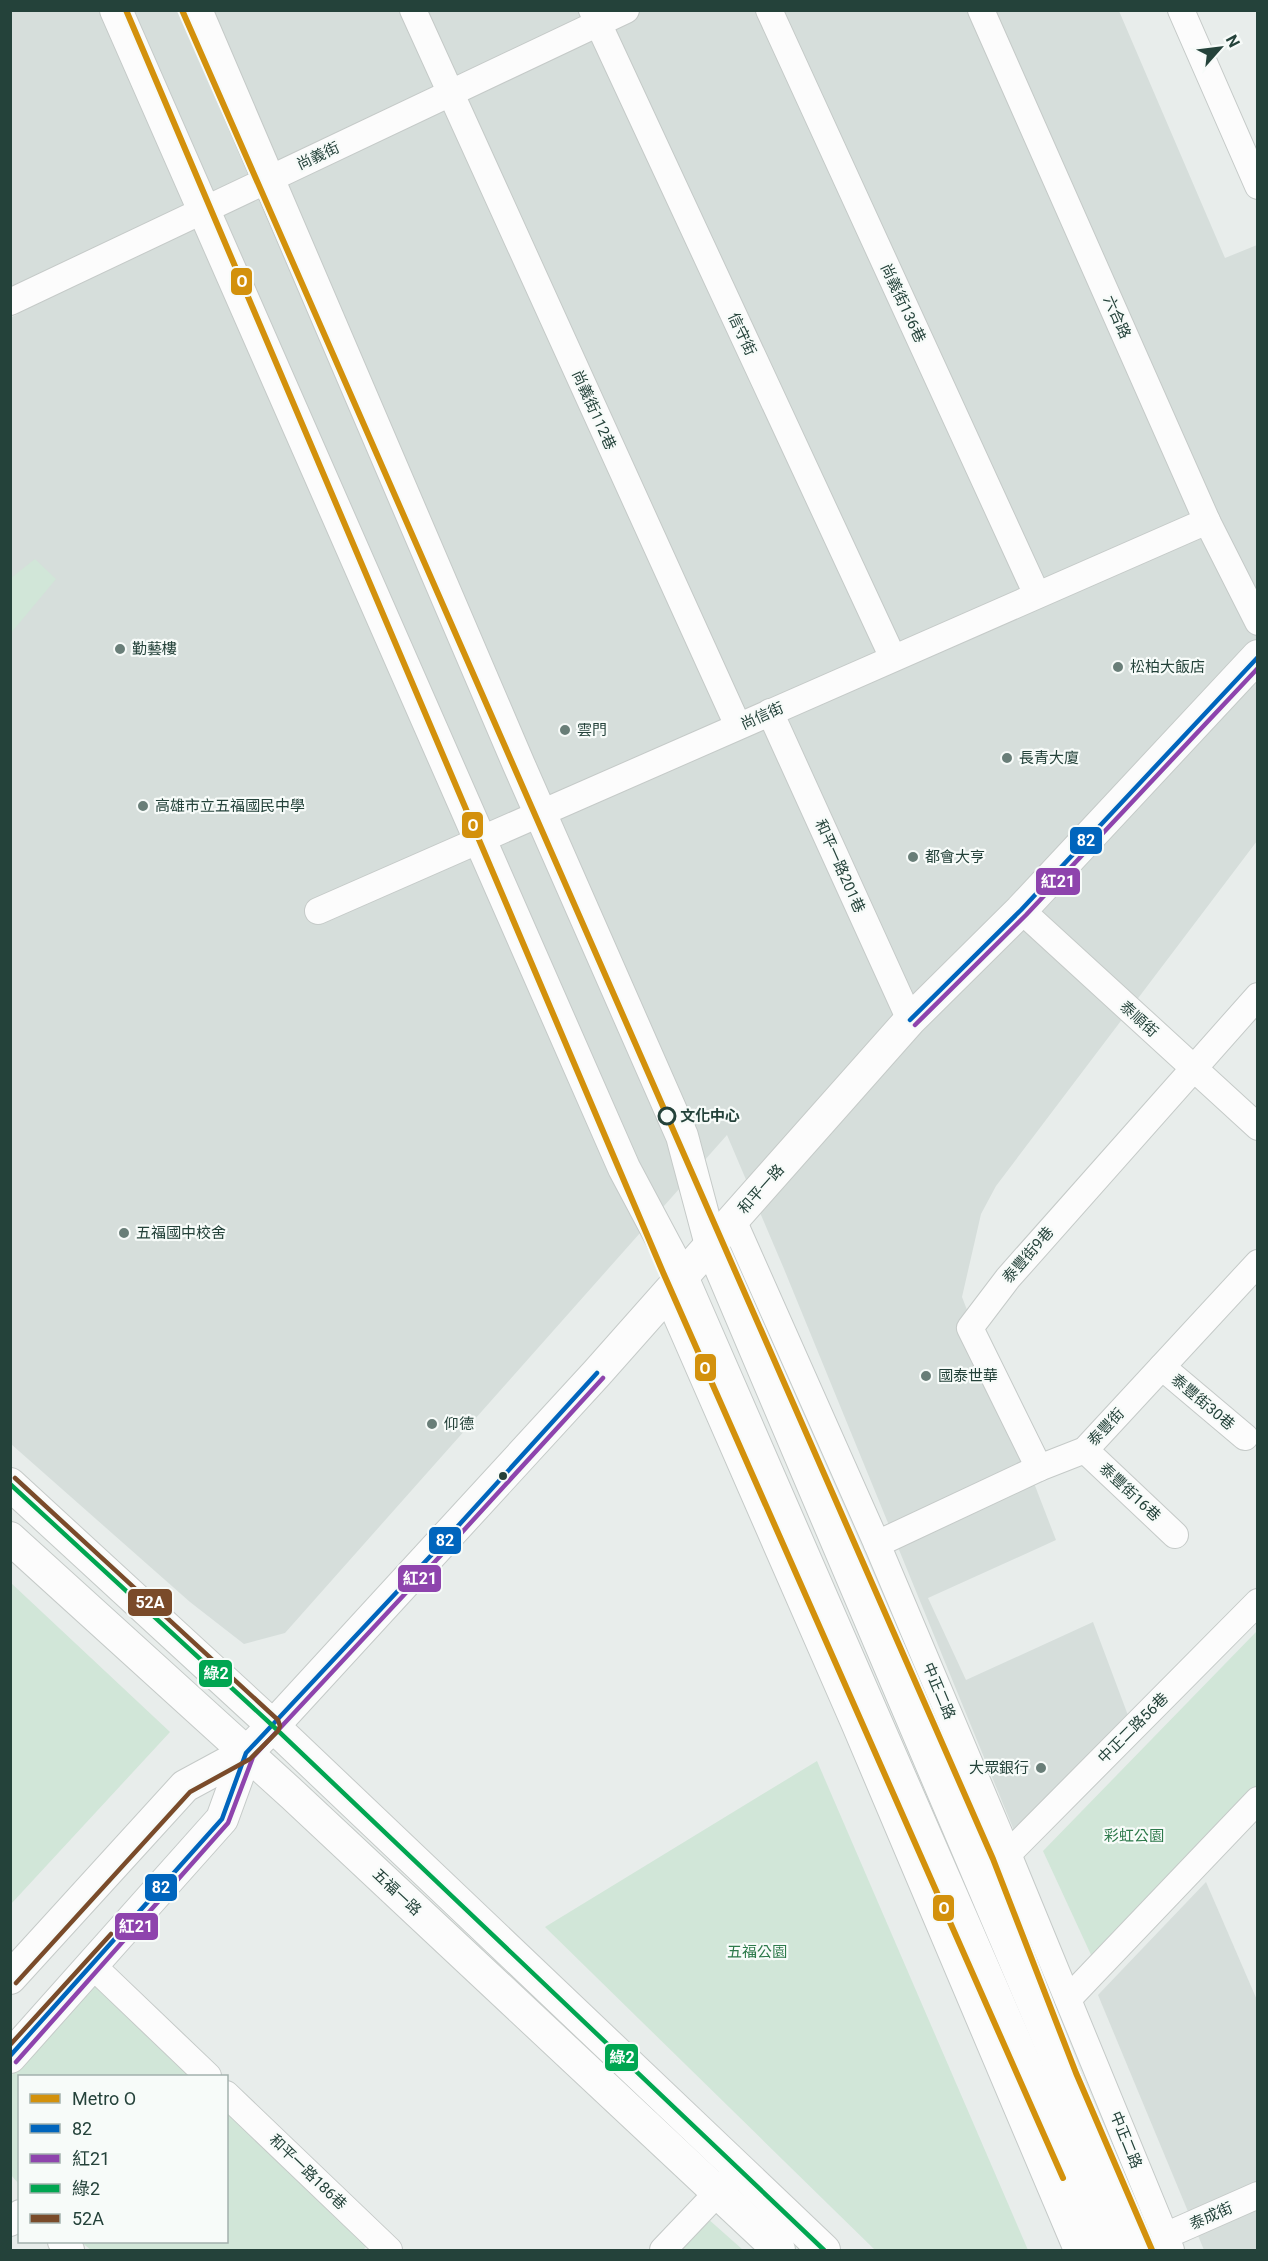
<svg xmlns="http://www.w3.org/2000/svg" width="1268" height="2261" font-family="Roboto,'Noto Sans TC',sans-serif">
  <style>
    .built { fill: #d6dedb }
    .green { fill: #d1e6d8 }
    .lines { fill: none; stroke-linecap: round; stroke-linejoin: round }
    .minor-casing { stroke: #c5cac8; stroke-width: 28 }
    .tertiary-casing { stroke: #c5cac8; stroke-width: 34 }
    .minor { stroke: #fcfcfc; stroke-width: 26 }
    .tertiary { stroke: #fcfcfc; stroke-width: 32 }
    .bus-1-casing { stroke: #f7fbf9; stroke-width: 9 }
    .bus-2-casing { stroke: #f7fbf9; stroke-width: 9 }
    .bus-3-casing { stroke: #f7fbf9; stroke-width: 9 }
    .bus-4-casing { stroke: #f7fbf9; stroke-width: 9 }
    .bus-1 { stroke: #0065bd; stroke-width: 4.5 }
    .bus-2 { stroke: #8e44ad; stroke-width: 4.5 }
    .bus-3 { stroke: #00a651; stroke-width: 4.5 }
    .bus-4 { stroke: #7a4b2a; stroke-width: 4.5 }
    .metro-1-casing { stroke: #f7fbf9; stroke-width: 10 }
    .metro-1 { stroke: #d3910c; stroke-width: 6 }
    .poi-dot { fill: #697e78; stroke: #f7fbf9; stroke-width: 2 }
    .stop-dot { fill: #f7fbf9; stroke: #24423a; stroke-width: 3 }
    .bus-dot { fill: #24423a; stroke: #f7fbf9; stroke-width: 2 }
    .labels { text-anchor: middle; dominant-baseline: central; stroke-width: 4.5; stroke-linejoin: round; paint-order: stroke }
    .street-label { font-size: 15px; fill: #24423a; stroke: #f7fbf9 }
    .poi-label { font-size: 15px; fill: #24423a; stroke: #f7fbf9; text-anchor: start }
    .stop-label { font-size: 15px; font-weight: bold; fill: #24423a; stroke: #f7fbf9; text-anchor: start }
    .park-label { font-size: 15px; fill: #2d7a4b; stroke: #f7fbf9 }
    .line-badge { stroke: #f7fbf9; stroke-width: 2 }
    .badge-label { font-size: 16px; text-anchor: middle; font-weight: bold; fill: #fff }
  </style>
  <rect width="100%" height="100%" fill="#e8edeb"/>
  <!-- built -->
  <g class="built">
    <path d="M11 11H1119L1225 258 1257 245V841L996 1186 981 1214 962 1297 1056 1540 928 1598 966 1680 1093 1622 1129 1718 1015 1833 784 1269 727 1135 285 1633 244 1644 190 1602 11 1444 10 318 18 314 10 296Z"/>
    <path d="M1206 1882 1257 2000V2250H1204L1098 1995Z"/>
  </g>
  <!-- green -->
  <g class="green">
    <path d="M35 559 56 579 11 633V578Z"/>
    <path d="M11 1583 170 1732 11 1904Z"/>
    <path d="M1257 1631V1785L1092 1957 1043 1851Z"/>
    <path d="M817 1761 1028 2250H875L545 1927Z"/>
    <path d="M99 1983 196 2076H20L19 2184 11 2175 10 2077Z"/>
    <path d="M227 2106 370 2243 363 2250H91L81 2242H226Z"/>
    <path d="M707 2218 743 2250H676Z"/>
  </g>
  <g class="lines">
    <defs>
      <g id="minor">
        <path d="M413 10 738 726"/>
        <path d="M592 10 893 658"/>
        <path d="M769 10 1037 595"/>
        <path d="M981 10 1207 521 1258 622"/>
        <path d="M1181 10 1258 186"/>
        <path d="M10 302 626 10"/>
        <path d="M770 712 910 1020"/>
        <path d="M1021 910 1258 1127"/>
        <path d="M318 911 1207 521"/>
        <path d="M733 1220 877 1544 1008 1854 1171 2250"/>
        <path d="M667 1295 854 1723 1077 2250"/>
        <path d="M1162 1367 1245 1437"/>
        <path d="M1085 1450 1175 1535"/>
        <path d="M1039 1468 970 1328 1008 1278 1258 996"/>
        <path d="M877 1544 1039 1468 1085 1450 1258 1263"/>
        <path d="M1008 1854 1258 1602"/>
        <path d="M93 1966 208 2076"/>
        <path d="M1068 1999 1258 1800"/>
        <path d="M226 2094 389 2250"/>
        <path d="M10 2223 20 2213"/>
        <path d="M1165 2236 1258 2195"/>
        <path d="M61 2242 71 2250"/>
        <path d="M663 2250 739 2170"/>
      </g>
      <g id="tertiary">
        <path d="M116 10 624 1168 682 1277 1106 2250"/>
        <path d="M196 10 519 765 682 1136 711 1245 1138 2250"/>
        <path d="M10 1484 273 1726 824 2250"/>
        <path d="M10 1538 293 1795 779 2250"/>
        <path d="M10 1978 185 1786 246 1753 273 1726 597 1373 910 1020 1021 910 1258 656"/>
        <path d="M10 2057 222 1819 246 1753"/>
      </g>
    </defs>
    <!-- minor casing -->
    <use href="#minor" class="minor-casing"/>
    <!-- tertiary casing -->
    <use href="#tertiary" class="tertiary-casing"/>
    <!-- minor -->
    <use href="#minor" class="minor"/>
    <!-- tertiary -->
    <use href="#tertiary" class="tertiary"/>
    <defs>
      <g id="bus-1">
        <path d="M910 1020 1021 910 1258 657"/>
        <path d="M10 2056 222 1819 246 1753 438 1548 597 1373"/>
      </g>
      <g id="bus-2">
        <path d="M915 1025 1026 915 1258 668"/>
        <path d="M16 2062 228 1823 253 1757 443 1553 603 1378"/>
      </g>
      <path id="bus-3" d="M10 1484 273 1726 824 2250"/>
      <g id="bus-4">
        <path d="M15 1478 278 1720 280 1726 278 1731 250 1759 190 1792 16 1983"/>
        <path d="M10 2045 111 1934"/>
      </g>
    </defs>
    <!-- bus-1 casing -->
    <use href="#bus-1" class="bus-1-casing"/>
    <!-- bus-2 casing -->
    <use href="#bus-2" class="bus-2-casing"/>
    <!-- bus-3 casing -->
    <use href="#bus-3" class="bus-3-casing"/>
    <!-- bus-4 casing -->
    <use href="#bus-4" class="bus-4-casing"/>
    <!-- bus-1 -->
    <use href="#bus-1" class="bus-1"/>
    <!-- bus-2 -->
    <use href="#bus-2" class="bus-2"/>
    <!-- bus-3 -->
    <use href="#bus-3" class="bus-3"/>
    <!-- bus-4 -->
    <use href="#bus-4" class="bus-4"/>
    <defs>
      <g id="metro-1">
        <path d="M126 10 662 1270 1063 2178"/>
        <path d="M182 10 993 1859 1076 2073 1152 2250"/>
      </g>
    </defs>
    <!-- metro-1 casing -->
    <use href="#metro-1" class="metro-1-casing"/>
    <!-- metro-1 -->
    <use href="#metro-1" class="metro-1"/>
  </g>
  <!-- markers -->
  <g class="poi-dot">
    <circle cx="120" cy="649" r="6"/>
    <circle cx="1118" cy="667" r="6"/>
    <circle cx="565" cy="730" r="6"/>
    <circle cx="1007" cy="758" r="6"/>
    <circle cx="143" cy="806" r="6"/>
    <circle cx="913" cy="857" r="6"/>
    <circle cx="124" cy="1233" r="6"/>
    <circle cx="926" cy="1376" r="6"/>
    <circle cx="432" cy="1424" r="6"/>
    <circle cx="1041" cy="1768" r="6"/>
  </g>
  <circle class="stop-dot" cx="667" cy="1116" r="8"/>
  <circle class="bus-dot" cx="503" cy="1476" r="5"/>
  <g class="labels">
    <!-- street labels -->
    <g class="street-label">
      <text transform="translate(318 156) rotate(-25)">尚義街</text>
      <text transform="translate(903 303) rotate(65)">尚義街136巷</text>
      <text transform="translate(1117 317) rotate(66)">六合路</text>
      <text transform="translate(742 334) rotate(65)">信守街</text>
      <text transform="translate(594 410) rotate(66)">尚義街112巷</text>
      <text transform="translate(762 716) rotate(-24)">尚信街</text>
      <text transform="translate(840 866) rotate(66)">和平一路201巷</text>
      <text transform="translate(1139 1019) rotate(42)">泰順街</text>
      <text transform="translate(761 1189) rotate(-48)">和平一路</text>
      <text transform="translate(1028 1255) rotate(-49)">泰豐街9巷</text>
      <text transform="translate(1203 1402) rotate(40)">泰豐街30巷</text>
      <text transform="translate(1106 1427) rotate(-47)">泰豐街</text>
      <text transform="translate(1130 1492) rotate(43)">泰豐街16巷</text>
      <text transform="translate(939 1691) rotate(67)">中正二路</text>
      <text transform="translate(1133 1728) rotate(-45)">中正二路56巷</text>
      <text transform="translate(397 1892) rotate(43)">五福一路</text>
      <text transform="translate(1126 2140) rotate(68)">中正二路</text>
      <text transform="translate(308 2172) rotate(44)">和平一路186巷</text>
      <text transform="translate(1211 2216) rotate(-24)">泰成街</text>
    </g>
    <!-- poi labels -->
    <g class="poi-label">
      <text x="132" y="649">勤藝樓</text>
      <text x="1130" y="667">松柏大飯店</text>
      <text x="577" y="730">雲門</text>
      <text x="1019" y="758">長青大廈</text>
      <text x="155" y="806">高雄市立五福國民中學</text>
      <text x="925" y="857">都會大亨</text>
      <text x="136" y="1233">五福國中校舍</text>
      <text x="938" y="1376">國泰世華</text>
      <text x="444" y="1424">仰德</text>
      <text x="1029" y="1768" text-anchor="end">大眾銀行</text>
    </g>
    <!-- stop labels -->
    <g class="stop-label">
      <text x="680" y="1116">文化中心</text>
    </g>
    <!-- park labels -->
    <g class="park-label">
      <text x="1134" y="1836">彩虹公園</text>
      <text x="757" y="1952">五福公園</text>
    </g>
  </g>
  <g class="line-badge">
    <rect x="230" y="267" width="23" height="29" rx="6" fill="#d3910c"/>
    <rect x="461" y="811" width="23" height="28" rx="6" fill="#d3910c"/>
    <rect x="1069" y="826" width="34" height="29" rx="6" fill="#0065bd"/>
    <rect x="1035" y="867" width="46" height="29" rx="6" fill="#8e44ad"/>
    <rect x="694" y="1353" width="23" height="29" rx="6" fill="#d3910c"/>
    <rect x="428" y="1526" width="34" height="29" rx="6" fill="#0065bd"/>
    <rect x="397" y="1564" width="45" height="29" rx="6" fill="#8e44ad"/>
    <rect x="127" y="1588" width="46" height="29" rx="6" fill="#7a4b2a"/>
    <rect x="198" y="1659" width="35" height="29" rx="6" fill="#00a651"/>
    <rect x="144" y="1873" width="34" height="29" rx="6" fill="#0065bd"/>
    <rect x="932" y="1894" width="23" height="28" rx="6" fill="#d3910c"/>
    <rect x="114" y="1912" width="45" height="29" rx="6" fill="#8e44ad"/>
    <rect x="604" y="2043" width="35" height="29" rx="6" fill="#00a651"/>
  </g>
  <g class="badge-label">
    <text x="242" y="287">O</text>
    <text x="473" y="831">O</text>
    <text x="1086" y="846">82</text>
    <text x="1058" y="887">紅21</text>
    <text x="705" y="1374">O</text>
    <text x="445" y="1546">82</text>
    <text x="420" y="1584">紅21</text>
    <text x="150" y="1608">52A</text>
    <text x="216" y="1679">綠2</text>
    <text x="161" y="1893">82</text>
    <text x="944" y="1914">O</text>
    <text x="136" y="1932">紅21</text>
    <text x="622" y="2063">綠2</text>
  </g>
  <!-- border -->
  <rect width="1268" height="2261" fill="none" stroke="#24423a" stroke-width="24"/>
  <!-- legend -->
  <rect x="18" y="2075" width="210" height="168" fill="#f7fbf9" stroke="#a3b1ad" stroke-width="1.5"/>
  <rect x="30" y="2094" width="30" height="9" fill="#d3910c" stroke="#a3b1ad" stroke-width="1.5"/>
  <text x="72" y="2105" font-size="18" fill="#24423a">Metro O</text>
  <rect x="30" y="2124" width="30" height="9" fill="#0065bd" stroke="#a3b1ad" stroke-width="1.5"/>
  <text x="72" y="2135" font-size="18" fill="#24423a">82</text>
  <rect x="30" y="2154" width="30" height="9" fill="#8e44ad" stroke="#a3b1ad" stroke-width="1.5"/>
  <text x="72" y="2165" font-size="18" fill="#24423a">紅21</text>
  <rect x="30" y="2184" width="30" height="9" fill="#00a651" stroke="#a3b1ad" stroke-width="1.5"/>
  <text x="72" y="2195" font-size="18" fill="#24423a">綠2</text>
  <rect x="30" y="2214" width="30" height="9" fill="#7a4b2a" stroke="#a3b1ad" stroke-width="1.5"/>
  <text x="72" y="2225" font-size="18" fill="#24423a">52A</text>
  <!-- north arrow -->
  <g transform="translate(1220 48) rotate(62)" stroke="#f7fbf9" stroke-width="4.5" paint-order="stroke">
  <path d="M0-4.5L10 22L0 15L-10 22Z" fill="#24423a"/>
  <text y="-9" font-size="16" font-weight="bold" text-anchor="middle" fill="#24423a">N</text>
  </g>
</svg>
